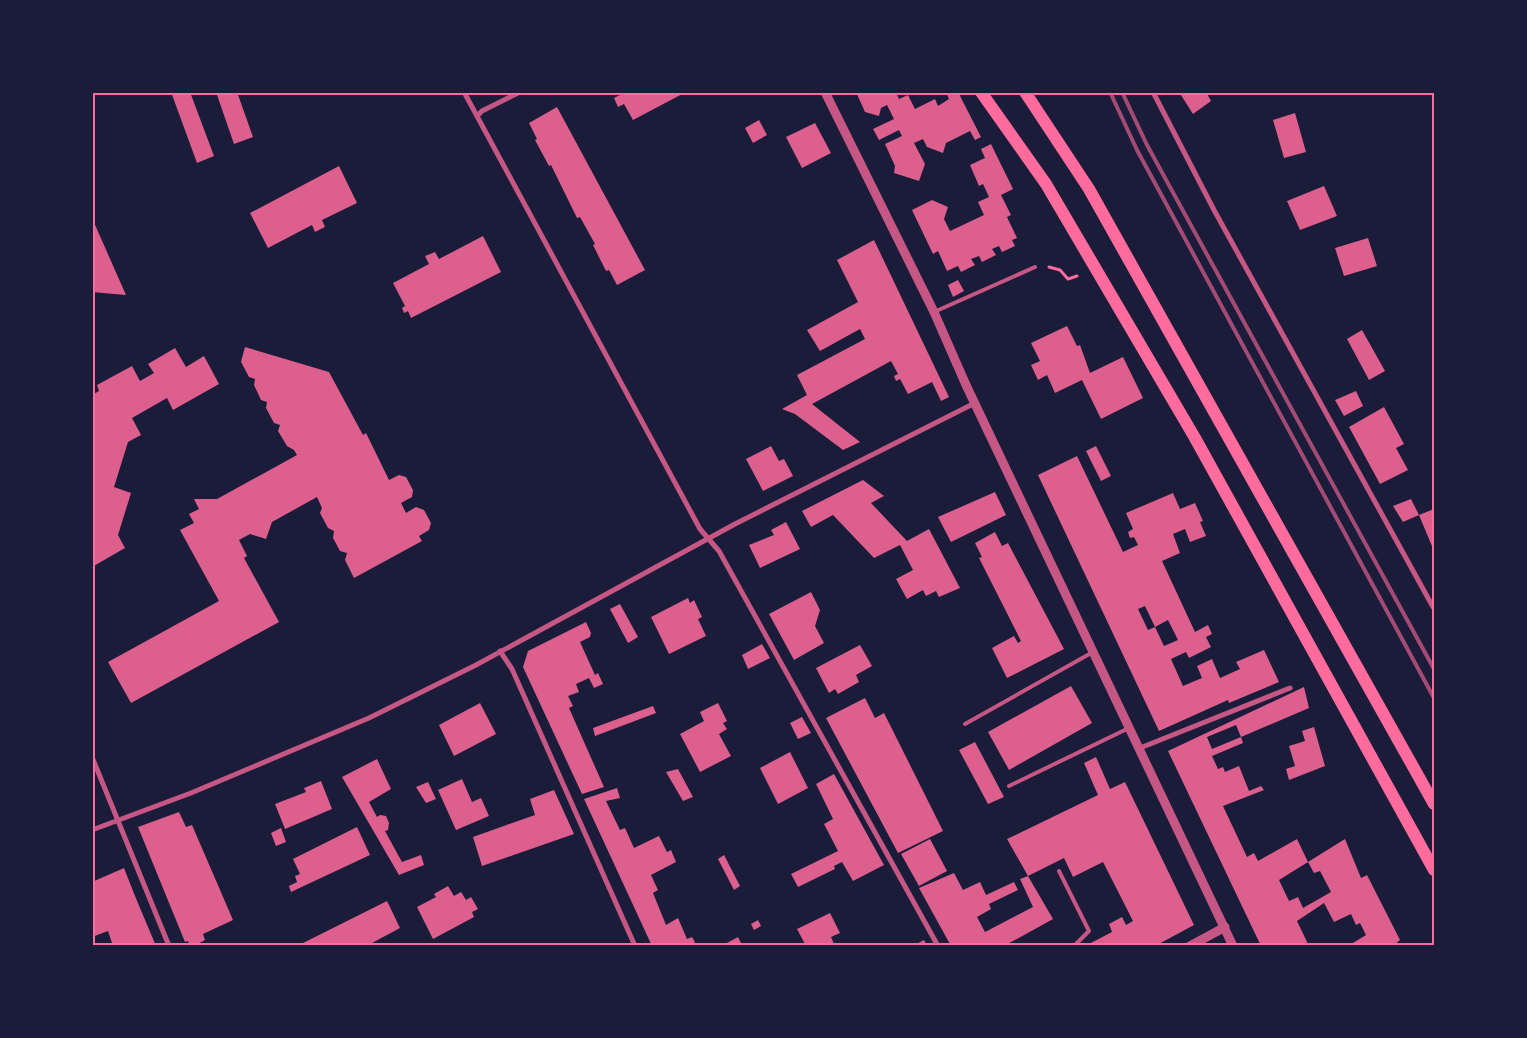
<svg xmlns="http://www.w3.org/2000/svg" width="1527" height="1038" font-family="'PT Sans Narrow',sans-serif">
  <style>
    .building { fill: #dd5f8e; fill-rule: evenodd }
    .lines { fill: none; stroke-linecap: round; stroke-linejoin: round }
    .path { stroke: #ff6b9d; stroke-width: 3 }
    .service { stroke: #c65784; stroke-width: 4 }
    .minor { stroke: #c65784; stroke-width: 5 }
    .tertiary { stroke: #c65784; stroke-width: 9 }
    .primary { stroke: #ff6b9d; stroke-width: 12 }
    .rail { stroke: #a44b75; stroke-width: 4 }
    .neatline { fill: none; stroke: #ff6b9d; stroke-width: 2 }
  </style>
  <rect width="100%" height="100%" fill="#1b1b3a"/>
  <!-- building -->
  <g class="building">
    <path d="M171 92H190L214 156 197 163Z"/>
    <path d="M216 92H237L253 137 234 144Z"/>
    <path d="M618 92H686L633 120 624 104 618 107 614 98 620 95Z"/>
    <path d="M856 92H896L899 99 908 95 915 109 935 99 938 106 949 99 946 92H958L981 137 975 140 970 131 946 143 943 153 927 147 923 139 914 143 925 164 919 181 894 173 895 166 885 144 902 136 899 130 879 140 873 129 894 119 887 105 881 108 879 116 865 112Z"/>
    <path d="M1179 92H1206L1211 101 1193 114Z"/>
    <path d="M557 107 645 270 617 285 609 270 606 271 593 245 595 244 580 217 577 218 551 165 549 166 535 140 537 139 529 123Z"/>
    <path d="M1295 113 1306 152 1284 158 1273 120Z"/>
    <path d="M759 120 767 135 753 143 745 128Z"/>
    <path d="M815 123 831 153 802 168 786 137Z"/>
    <path d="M991 144 1013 189 1001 195 1011 215 1007 217 1017 238 1012 240 1015 246 1002 252 999 246 992 249 996 255 982 262 979 256 971 259 975 265 961 272 958 266 947 271 938 251 933 254 912 210 932 200 948 207 944 219 950 231 984 215 978 202 989 197 983 184 979 186 970 165 985 158 981 149Z"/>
    <path d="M339 166 357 203 322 220 325 227 315 232 312 225 268 248 250 213Z"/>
    <path d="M1324 186 1337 216 1300 230 1287 201Z"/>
    <path d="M92 218 126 295 92 292Z"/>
    <path d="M483 236 501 272 411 318 408 311 404 313 402 308 405 306 393 283 429 264 425 256 435 252 439 259Z"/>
    <path d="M1368 238 1377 266 1344 276 1335 248Z"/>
    <path d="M874 240 949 397 941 401 932 382 908 394 900 379 896 381 894 376 898 374 891 361 812 404 860 442 843 450 795 414 782 409 807 395 797 375 865 339 860 329 820 351 807 330 858 302 837 260Z"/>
    <path d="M958 280 964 291 953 297 948 285Z"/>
    <path d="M1067 326 1077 346 1080 345 1090 373 1123 357 1143 398 1101 419 1082 380 1055 393 1047 375 1038 380 1031 365 1040 361 1031 343Z"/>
    <path d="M1362 330 1385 371 1369 380 1347 339Z"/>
    <path d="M245 347 329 372 363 435 366 433 389 480 399 475 406 477 413 490 412 497 401 503 406 513 416 507 424 510 431 523 429 530 419 536 422 541 354 578 345 560 347 553 340 551 333 538 334 531 328 528 320 513 322 508 317 497 272 522 266 539 250 534 239 540 247 556 244 558 279 622 131 703 108 662 219 601 180 530 194 523 189 514 199 509 194 499H217L297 455 294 450 287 446 278 431 280 425 274 423 266 408 267 402 261 400 254 385 255 379 249 377 241 362Z"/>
    <path d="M175 348 186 367 204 356 219 384 173 410 167 398 132 418 141 435 128 442 114 487 131 493 118 535 125 548 92 567V395L99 391 97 385 132 366 140 381 154 373 148 364Z"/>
    <path d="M1356 391 1363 406 1344 416 1335 400Z"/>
    <path d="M1384 407 1404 444 1396 448 1408 470 1380 484 1349 427Z"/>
    <path d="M771 446 779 461 784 459 793 476 763 491 746 459Z"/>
    <path d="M1096 446 1111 476 1101 481 1086 451Z"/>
    <path d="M1077 456 1123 552 1138 545 1134 537 1130 538 1128 532 1133 529 1126 513 1173 493 1180 509 1195 503 1203 521 1200 522 1206 536 1190 542 1185 529 1173 534 1180 553 1162 561 1195 632 1208 625 1212 634 1206 637 1211 647 1189 658 1186 652 1171 659 1183 686 1202 678 1197 666 1212 659 1220 678 1240 669 1236 662 1264 650 1279 682 1229 703 1228 700 1159 731 1038 475ZM1145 606 1155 627 1168 620 1178 640 1164 646 1155 627 1148 630 1138 609Z"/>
    <path d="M863 480 884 496 871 503 907 541 929 529 960 588 939 597 936 591 926 596 923 590 907 599 896 579 913 570 900 545 874 558 833 515 811 527 802 511Z"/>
    <path d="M995 492 1006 515 951 542 938 517Z"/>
    <path d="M1411 499 1419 515 1434 509V551L1419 515 1403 522 1393 506Z"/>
    <path d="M786 522 800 549 760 568 749 545 774 535 771 530Z"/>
    <path d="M995 532 1002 546 1008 543 1064 649 1007 678 992 648 1014 636 1018 643 1021 641 979 558 982 557 975 543Z"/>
    <path d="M811 592 820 610 815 626 824 643 794 660 769 614Z"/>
    <path d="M688 598 690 603 694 600 702 617 698 619 706 636 669 654 651 617Z"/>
    <path d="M620 604 638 637 628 643 610 609Z"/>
    <path d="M586 622 591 633 590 637 580 642 595 675 598 673 603 684 594 688 589 678 576 684 579 692 568 696 573 706 569 708 604 787 582 794 523 667 528 651Z"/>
    <path d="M762 644 770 658 748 669 742 655Z"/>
    <path d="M860 645 872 666 856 675 859 682 838 694 835 689 829 693 816 668Z"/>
    <path d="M1071 686 1092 723 1009 770 988 732Z"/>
    <path d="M1304 687 1309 708 1241 737 1236 725 1207 737 1212 749 1241 737 1243 743 1212 756 1218 769 1223 767 1225 772 1239 766 1249 791 1261 786 1264 790 1223 806 1247 857 1254 853 1258 861 1297 839 1308 862 1279 880 1289 901 1298 897 1303 908 1331 892 1320 871 1314 873 1308 862 1345 839 1361 878 1367 875 1400 940 1393 946H1348L1366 935 1360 923 1356 925 1351 914 1334 922 1324 903 1297 921 1309 946H1261L1168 751Z"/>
    <path d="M865 698 875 718 884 713 943 831 898 853 826 718Z"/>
    <path d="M480 703 496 734 454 756 439 725Z"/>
    <path d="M718 703 727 721 723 723 727 729 719 734 731 756 700 772 680 734 704 721 700 712Z"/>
    <path d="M653 706 656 713 595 736 593 728Z"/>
    <path d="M802 717 811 733 798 739 790 723Z"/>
    <path d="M1314 727 1325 766 1289 780 1286 769 1295 766 1289 746 1305 741 1302 731Z"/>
    <path d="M975 742 1004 797 988 804 959 750Z"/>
    <path d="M790 752 808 788 778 804 760 768Z"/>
    <path d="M1096 757 1110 789 1125 782 1194 925 1155 946H1085L1112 932 1109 924 1122 917 1126 925 1133 921 1103 862 1073 877 1064 858 1028 876 1007 839 1098 795 1084 763Z"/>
    <path d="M377 759 391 789 369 802 377 817 380 815 386 816 389 823 388 830 385 831 402 862 421 855 424 865 399 875 342 777Z"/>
    <path d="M678 769 693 797 683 801 666 772Z"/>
    <path d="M834 774 884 865 853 881 842 862 834 866 835 869 798 887 791 874 838 851 824 824 833 819 816 784Z"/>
    <path d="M462 779 472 802 481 798 489 816 456 830 438 790Z"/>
    <path d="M321 781 332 809 285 829 275 804 306 792 304 788Z"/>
    <path d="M428 782 436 799 426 803 416 787Z"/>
    <path d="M617 788 620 798 606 801 620 830 625 828 634 848 659 836 667 852 671 850 676 862 651 875 658 890 653 893 666 925 678 918 687 939 692 937 695 942 690 946H652L584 799Z"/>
    <path d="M554 790 574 834 482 866 473 837 535 815 530 799Z"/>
    <path d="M179 812 186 827 192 825 233 920 203 934 205 940 194 946H190L188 941 185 942 138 827Z"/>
    <path d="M357 827 370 855 291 892 289 886 297 882 295 876 300 874 293 859Z"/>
    <path d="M281 828 286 842 276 846 271 833Z"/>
    <path d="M930 839 947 871 919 886 901 854Z"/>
    <path d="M724 855 740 886 734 890 718 859Z"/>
    <path d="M124 868 135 896 156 946H113L108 931 92 937V882Z"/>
    <path d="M954 873 963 890 980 882 986 895 1014 882 1018 890 989 904 991 909 977 917 985 932 1033 907 1020 879 1028 876 1053 919 1004 946H951L919 888Z"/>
    <path d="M448 886 454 896 461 892 466 900 471 897 478 909 472 912 474 917 433 939 417 907 436 897 434 894Z"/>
    <path d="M387 901 400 928 372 943 366 946H297Z"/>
    <path d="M830 913 840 933 831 937 835 946H806L797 929Z"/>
    <path d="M758 920 761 926 754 930 751 924Z"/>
    <path d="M738 937 742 945 725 946V944Z"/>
    <path d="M924 940 927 946H913Z"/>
  </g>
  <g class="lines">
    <!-- path -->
    <path class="path" d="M1049 267 1060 270 1068 279 1077 276"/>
    <!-- service -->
    <g class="service">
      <path d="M934 312 1035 267"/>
      <path d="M965 724 1093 652"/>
      <path d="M1009 786 1129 728"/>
      <path d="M1059 871 1089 931 1074 946"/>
    </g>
    <!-- minor -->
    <g class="minor">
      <path d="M464 92 700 529 719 551 938 946"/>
      <path d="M1153 92 1214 210 1433 607"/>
      <path d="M477 116 482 111 520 92"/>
      <path d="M500 651 512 669 635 946"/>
      <path d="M1140 748 1290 688"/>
      <path d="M92 757 169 946"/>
      <path d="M92 830 191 793 369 718 476 665 735 524 975 403"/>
    </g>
    <!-- tertiary -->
    <g class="tertiary">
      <path d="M825 92 934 312 966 385 1233 946"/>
      <path d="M1190 946 1225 927"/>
    </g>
    <!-- primary -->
    <g class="primary">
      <path d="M981 92 1046 184 1195 438 1434 870"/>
      <path d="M1025 92 1089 189 1434 804"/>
    </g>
    <!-- rail -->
    <g class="rail">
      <path d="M1110 92 1137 150 1434 698"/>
      <path d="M1122 92 1147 145 1434 669"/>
    </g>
  </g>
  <!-- border -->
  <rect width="1527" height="1038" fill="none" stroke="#1b1b3a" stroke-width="188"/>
  <rect x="94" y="94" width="1339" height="850" class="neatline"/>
</svg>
